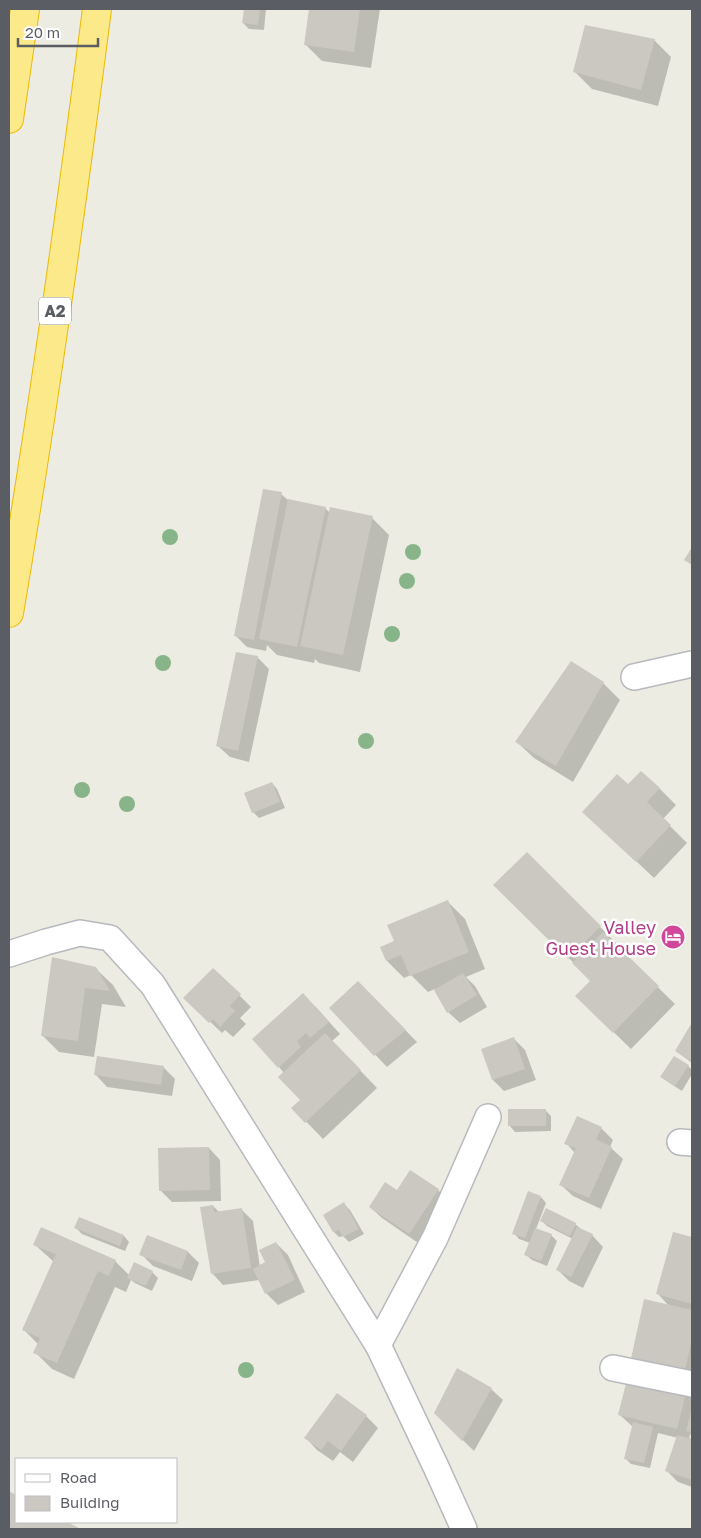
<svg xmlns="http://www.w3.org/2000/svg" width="701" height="1538" font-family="'Golos Text',sans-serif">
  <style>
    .shadow { fill: #0003 }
    .building { fill: #cac8c1 }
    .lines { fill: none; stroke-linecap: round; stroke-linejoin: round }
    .street-casing { stroke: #b7b9be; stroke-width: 28 }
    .highway-casing { stroke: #ecba02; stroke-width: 30 }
    .street { stroke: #fff; stroke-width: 25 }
    .highway { stroke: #fcea8a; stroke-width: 28 }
    .tree { fill: #88b489 }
    .labels { text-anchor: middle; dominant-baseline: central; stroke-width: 5; stroke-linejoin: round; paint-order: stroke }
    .shield { fill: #fff; stroke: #8c8e92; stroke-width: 1 }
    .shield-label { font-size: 16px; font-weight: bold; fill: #5a5d63 }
    .hotel-label { font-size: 18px; fill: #b23c85; stroke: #fff; text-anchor: end }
  </style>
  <rect width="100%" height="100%" fill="#edece2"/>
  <!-- shadow -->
  <g class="shadow">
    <path d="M245 9H266L264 30 249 29 243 23Z"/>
    <path d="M311 9H380L371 68 322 61 305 44Z"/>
    <path d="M654 40 671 57 658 106 592 89 575 72Z"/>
    <path d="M281 494 288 500 325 508 330 513 372 518 389 535 360 672 319 663 315 659 314 663 277 655 267 645 266 651 247 647 236 636Z"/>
    <path d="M257 657 269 669 249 762 230 757 218 746Z"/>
    <path d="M603 683 620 700 573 782 534 758 517 742Z"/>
    <path d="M272 783 277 789 285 808 259 818 253 812Z"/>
    <path d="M628 786 659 788 676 805 663 819 687 843 654 878 601 828Z"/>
    <path d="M527 853 617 944 616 946 675 1004 631 1049 594 1013 592 981 495 885Z"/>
    <path d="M448 902 465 919 485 969 466 977 475 986 487 1007 460 1023 448 1012 435 989 428 992 411 975 404 978 387 961 396 942Z"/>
    <path d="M95 968 113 985 126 1007 102 1004 94 1057 59 1052 42 1035Z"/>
    <path d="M213 969 251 1007 240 1018 246 1024 233 1037 225 1030 222 1033 185 998Z"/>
    <path d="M358 982 417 1042 387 1067 331 1008Z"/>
    <path d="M315 1006 340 1034 332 1041 377 1088 323 1139 293 1108 302 1100 284 1073 279 1067Z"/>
    <path d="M691 1025 692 1026V1063L676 1051Z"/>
    <path d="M514 1039 525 1050 536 1080 504 1091 493 1080Z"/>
    <path d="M688 1066 692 1070V1074L682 1091 668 1082 662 1077Z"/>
    <path d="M163 1067 175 1079 172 1096 107 1087 96 1075Z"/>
    <path d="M545 1110 551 1116V1131L515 1132 510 1126Z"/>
    <path d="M601 1128 613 1140 610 1147 623 1159 601 1209 573 1196 561 1185 575 1153 566 1143Z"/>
    <path d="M209 1148 220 1160 221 1201 172 1202 160 1190Z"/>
    <path d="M411 1172 438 1190 450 1202 421 1245 382 1218 370 1207 398 1192Z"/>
    <path d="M541 1197 546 1203 536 1229 551 1235 557 1241 547 1266 532 1260 526 1255 530 1243 519 1239 514 1233Z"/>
    <path d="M344 1204 350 1210 364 1234 349 1242 343 1236 339 1237 334 1232Z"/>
    <path d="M213 1206 220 1213 242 1210 253 1221 260 1267 267 1263 276 1243 288 1255 305 1292 278 1305 266 1293 259 1280 223 1285 212 1273Z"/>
    <path d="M542 1221 575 1224 581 1229 592 1235 603 1247 583 1288 569 1281 558 1270 573 1239 547 1226Z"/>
    <path d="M76 1228 124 1236 129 1242 125 1251 82 1234Z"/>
    <path d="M674 1234 692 1239V1436L690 1434 689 1440 692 1441V1487L678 1482 667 1471 678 1438 658 1433 650 1468 631 1464 626 1459 633 1427 620 1415 669 1306 658 1294Z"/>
    <path d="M34 1244 115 1261 130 1276 152 1272 158 1278 152 1291 135 1283 131 1280 126 1292 115 1287 74 1379 52 1369 35 1352 38 1344 23 1329 54 1262Z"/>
    <path d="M188 1252 199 1263 192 1281 153 1266 141 1254Z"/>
    <path d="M491 1389 503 1400 474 1451 435 1413Z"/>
    <path d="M337 1395 366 1416 378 1428 353 1462 340 1452 333 1461 317 1450 306 1438Z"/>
    <path d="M9 1492 16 1496V1522H64L78 1529H9Z"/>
  </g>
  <!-- building -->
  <g class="building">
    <path d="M244 9H260L258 25 242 23Z"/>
    <path d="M309 9H360L354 52 304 45Z"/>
    <path d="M585 25 655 39 641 90 573 72Z"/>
    <path d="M263 489 282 492 254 640 234 636Z"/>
    <path d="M288 499 326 507 297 647 259 639Z"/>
    <path d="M330 507 373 516 343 655 300 646Z"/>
    <path d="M692 547V565L684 560Z"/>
    <path d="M236 652 258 656 238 751 216 746Z"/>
    <path d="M571 661 604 682 556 766 515 742Z"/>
    <path d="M641 771 660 788 647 802 671 825 636 862 582 812 617 774 628 784Z"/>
    <path d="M272 782 280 802 252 813 244 793Z"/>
    <path d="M527 852 601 926 568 959 493 885Z"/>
    <path d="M448 900 469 952 410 976 401 955 386 961 380 947 394 941 387 925Z"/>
    <path d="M603 932 659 986 613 1033 575 996 590 981 572 963Z"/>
    <path d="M52 957 96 967 110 991 85 988 78 1041 41 1036Z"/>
    <path d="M213 968 241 994 230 1006 235 1011 220 1027 213 1019 209 1023 183 998Z"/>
    <path d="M463 973 477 995 447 1013 434 990Z"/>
    <path d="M358 981 406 1030 374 1056 329 1008Z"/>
    <path d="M303 993 329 1022 310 1038 306 1033 297 1041 301 1047 278 1068 252 1039Z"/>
    <path d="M691 1024 692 1025 691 1061 675 1051Z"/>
    <path d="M325 1033 361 1070 305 1123 291 1108 300 1100 278 1077Z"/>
    <path d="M514 1037 525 1069 492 1080 481 1049Z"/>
    <path d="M97 1056 164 1066 161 1085 94 1075Z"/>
    <path d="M674 1056 689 1065 675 1086 660 1077Z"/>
    <rect x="508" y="1109" width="38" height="17"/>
    <path d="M577 1116 602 1127 596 1139 612 1147 589 1198 559 1185 576 1148 564 1144Z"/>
    <path d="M209 1147 210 1190 159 1191 158 1148Z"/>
    <path d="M410 1170 439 1189 409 1234 369 1207 385 1182 397 1190Z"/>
    <path d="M528 1191 541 1196 525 1238 512 1234Z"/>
    <path d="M344 1202 359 1229 343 1237 339 1230 333 1232 323 1215Z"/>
    <path d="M213 1205 214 1212 242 1208 251 1268 211 1274 200 1207Z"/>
    <path d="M546 1208 576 1223 570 1236 540 1221Z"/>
    <path d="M79 1217 124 1235 120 1246 74 1228Z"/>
    <path d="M41 1227 116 1260 109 1276 98 1271 57 1363 33 1353 40 1338 22 1330 56 1254 33 1245Z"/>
    <path d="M577 1227 593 1234 571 1277 556 1270Z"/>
    <path d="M535 1228 552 1234 541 1261 524 1255Z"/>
    <path d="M673 1232 692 1237V1304L656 1294Z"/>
    <path d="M147 1235 188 1251 181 1270 139 1255Z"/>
    <path d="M276 1242 295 1280 265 1294 253 1269 265 1262 259 1250Z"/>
    <path d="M134 1262 153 1271 146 1286 127 1278Z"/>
    <path d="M644 1299 692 1310V1338L684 1375 630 1363Z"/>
    <path d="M457 1368 492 1388 462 1441 434 1413Z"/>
    <path d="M629 1372 688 1386 677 1429 618 1415Z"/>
    <path d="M337 1393 367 1415 341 1451 328 1441 321 1450 304 1438Z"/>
    <path d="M692 1408V1432L686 1431Z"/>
    <path d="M633 1422 653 1427 644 1463 624 1459Z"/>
    <path d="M677 1435 692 1439V1480L665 1471Z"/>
    <path d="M9 1491 16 1495V1522H67L81 1529H9Z"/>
  </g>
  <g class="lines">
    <defs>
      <g id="street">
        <path d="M634 677 692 664"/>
        <path d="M9 954 46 942 80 933 110 938 153 985 378 1345 436 1467 464 1529"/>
        <path d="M680 1142 692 1143"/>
        <path d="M378 1345 435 1238 488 1117"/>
        <path d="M613 1368 692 1384"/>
      </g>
      <g id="highway">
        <path d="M9 119 25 9"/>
        <path d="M9 613C43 412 71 211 97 9"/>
      </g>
    </defs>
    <!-- street casing -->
    <use href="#street" class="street-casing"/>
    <!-- highway casing -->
    <use href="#highway" class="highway-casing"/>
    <!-- street -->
    <use href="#street" class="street"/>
    <!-- highway -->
    <use href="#highway" class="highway"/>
  </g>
  <!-- trees -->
  <g class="tree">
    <circle cx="170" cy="537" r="8"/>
    <circle cx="413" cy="552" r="8"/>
    <circle cx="407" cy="581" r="8"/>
    <circle cx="392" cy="634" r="8"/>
    <circle cx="163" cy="663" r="8"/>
    <circle cx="366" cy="741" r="8"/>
    <circle cx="82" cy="790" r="8"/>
    <circle cx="127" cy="804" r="8"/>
    <circle cx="246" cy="1370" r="8"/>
  </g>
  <!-- icons -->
  <defs>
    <symbol id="hotel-disc" viewBox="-11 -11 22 22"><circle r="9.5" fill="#d1479c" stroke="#fff"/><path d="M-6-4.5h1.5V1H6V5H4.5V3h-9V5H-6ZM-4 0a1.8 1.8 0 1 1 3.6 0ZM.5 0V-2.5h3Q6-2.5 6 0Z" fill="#fff"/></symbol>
  </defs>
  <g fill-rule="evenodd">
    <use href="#hotel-disc" x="659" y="923" width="28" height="28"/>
  </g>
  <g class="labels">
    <!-- shield labels -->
    <rect class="shield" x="39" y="297.5" width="32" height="27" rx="4"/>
    <g class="shield-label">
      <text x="55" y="311">A2</text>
    </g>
    <!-- hotel labels -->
    <g class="hotel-label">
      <text x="656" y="927">Valley<tspan x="656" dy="21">Guest House</tspan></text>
    </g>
  </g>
  <!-- border -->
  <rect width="701" height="1538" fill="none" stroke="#5a5d63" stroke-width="20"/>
  <!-- legend -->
  <rect x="15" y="1458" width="162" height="65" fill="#ffffff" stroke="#bdbec1"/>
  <rect x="25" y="1474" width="25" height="8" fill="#ffffff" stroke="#bdbec1"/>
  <text x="60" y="1483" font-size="15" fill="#5a5d63">Road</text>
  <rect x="25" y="1496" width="25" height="15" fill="#cac8c1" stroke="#bdbec1"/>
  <text x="60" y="1508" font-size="15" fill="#5a5d63">Building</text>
  <!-- scale -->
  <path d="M18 38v8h80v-8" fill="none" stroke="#5a5d63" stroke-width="2.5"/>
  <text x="25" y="38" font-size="15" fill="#5a5d63" stroke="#ffffff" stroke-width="4" paint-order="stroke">20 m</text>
</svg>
